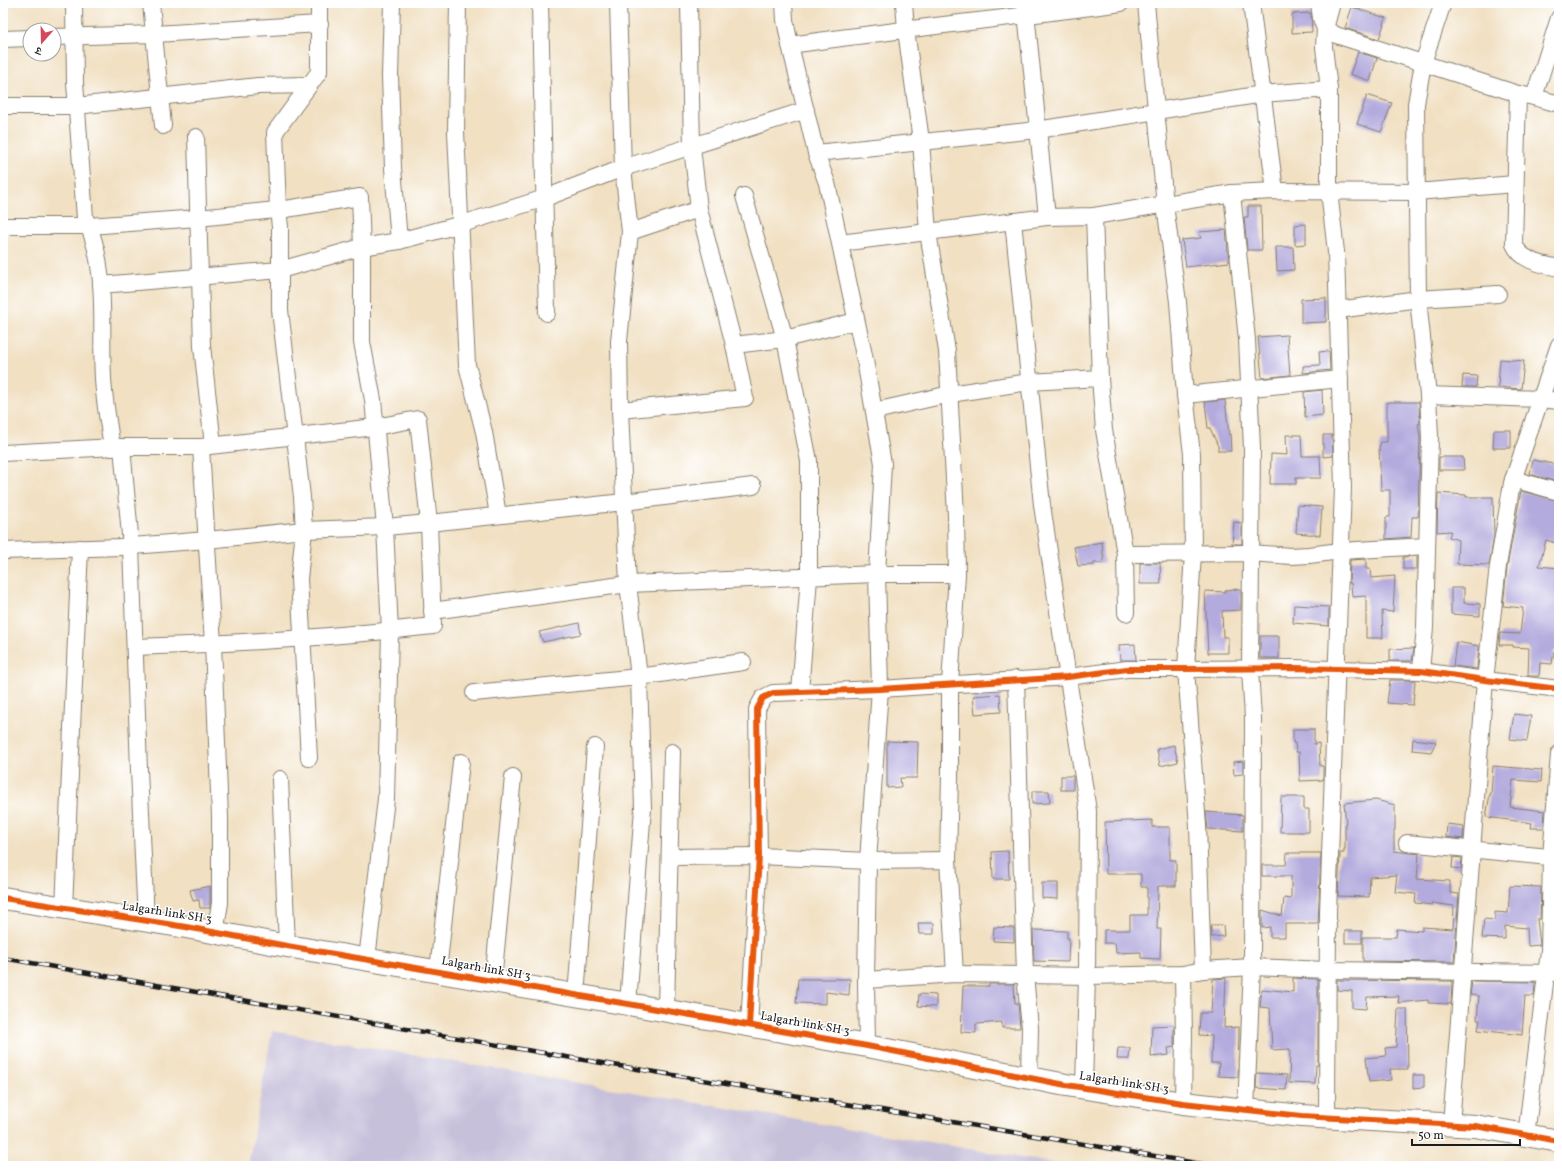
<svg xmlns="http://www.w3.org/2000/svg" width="1562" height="1169" font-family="Vollkorn,'Noto Serif Devanagari',serif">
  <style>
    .industrial { fill: #c6c0da }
    .building { fill: #b3aadd }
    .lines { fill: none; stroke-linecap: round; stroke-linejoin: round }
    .street-casing { stroke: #867e6f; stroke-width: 18 }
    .secondary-casing { stroke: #867e6f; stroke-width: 24 }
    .street { stroke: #fff; stroke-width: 16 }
    .secondary { stroke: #fff; stroke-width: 22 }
    .rail-casing { stroke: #1c1c1c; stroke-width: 4.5 }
    .rail { stroke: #fff; stroke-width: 3; stroke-dasharray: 9; stroke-linecap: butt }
    .cycleway-casing { stroke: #fff; stroke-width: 8 }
    .cycleway { stroke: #e8590c; stroke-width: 6 }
    .labels { text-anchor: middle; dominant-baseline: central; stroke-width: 3; stroke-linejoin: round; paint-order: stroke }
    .street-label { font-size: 12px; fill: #1c1c1c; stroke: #fff }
  </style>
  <rect width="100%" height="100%" fill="#fff"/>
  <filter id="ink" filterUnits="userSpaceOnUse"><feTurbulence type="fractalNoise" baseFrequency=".025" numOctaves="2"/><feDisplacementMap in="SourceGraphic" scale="8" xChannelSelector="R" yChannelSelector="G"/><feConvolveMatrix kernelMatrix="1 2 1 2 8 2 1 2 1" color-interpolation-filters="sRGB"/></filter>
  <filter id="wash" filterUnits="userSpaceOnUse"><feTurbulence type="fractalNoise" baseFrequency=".012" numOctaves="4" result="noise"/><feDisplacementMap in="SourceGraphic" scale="16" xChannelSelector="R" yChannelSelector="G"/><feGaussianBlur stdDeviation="0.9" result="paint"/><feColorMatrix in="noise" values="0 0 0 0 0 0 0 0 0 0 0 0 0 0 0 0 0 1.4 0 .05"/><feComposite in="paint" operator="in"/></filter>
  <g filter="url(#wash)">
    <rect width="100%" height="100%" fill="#f1e0c2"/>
    <!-- industrial -->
    <path class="industrial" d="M272 1031 1070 1166H248Z"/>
    <g id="blocks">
      <!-- building -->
      <g class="building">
        <path d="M1352 7 1386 18 1379 39 1345 28Z"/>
        <path d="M1311 13 1312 32 1292 33V14Z"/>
        <path d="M1358 52 1377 58 1370 81 1350 74Z"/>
        <path d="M1367 95 1392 103 1381 132 1357 124Z"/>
        <path d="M1248 206H1261L1262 250H1247L1244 217H1248Z"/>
        <path d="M1306 224V244L1295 245V225Z"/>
        <path d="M1226 230 1229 262 1186 267 1182 240 1201 238 1199 232Z"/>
        <path d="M1276 247H1293L1294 270 1277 271Z"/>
        <path d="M1326 298V322L1301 323V299Z"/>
        <path d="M1287 335 1290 375 1262 378 1258 337Z"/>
        <path d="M1329 351 1330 370 1303 373V366L1320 365 1319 352Z"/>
        <path d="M1500 359 1524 361 1521 389 1498 387Z"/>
        <path d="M1463 375 1477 376 1476 387H1462Z"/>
        <path d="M1322 390 1323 415 1305 417 1304 392Z"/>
        <path d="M1225 400 1229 435 1230 434 1231 451H1218V446L1210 428H1208L1205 402Z"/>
        <path d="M1387 402H1419L1420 424H1418L1420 437 1418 517H1412L1411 537 1386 539V517H1390V490H1381L1379 447 1381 442H1387Z"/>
        <path d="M1494 430H1511V448H1493Z"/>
        <path d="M1286 435H1301L1302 456H1320L1321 478H1296V484H1270L1271 454 1287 455Z"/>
        <path d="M1323 435H1332L1333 456 1323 457Z"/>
        <path d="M1439 457H1463L1464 470H1439Z"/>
        <path d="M1533 460 1559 465 1557 482 1530 474Z"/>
        <path d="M1521 491 1559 501V544L1546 540 1539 566 1559 568V651H1554L1552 664 1540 663 1539 676H1528L1529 648 1513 647V645H1499L1500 633 1520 634 1523 608 1503 606 1507 567Z"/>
        <path d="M1438 493 1466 495V497H1493L1494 536 1489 565 1457 564 1458 540 1449 537 1451 531 1437 532Z"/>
        <path d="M1298 505 1322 507 1320 535 1296 533Z"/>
        <path d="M1234 522 1242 523V544H1232Z"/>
        <path d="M1102 542 1104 563H1094V565L1078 566 1074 547Z"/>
        <path d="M1417 556V569H1403V557Z"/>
        <path d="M1366 559V569H1370L1371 578 1395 576 1393 612 1382 611 1383 638H1366V596L1352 597 1351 583H1349L1350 560Z"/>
        <path d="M1140 563H1160L1161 584H1140Z"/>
        <path d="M1451 588H1464V603L1480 604V616L1451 614Z"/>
        <path d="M1239 589H1241V610L1222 611 1223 637H1228V653H1208L1205 591 1225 592V590Z"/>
        <path d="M1294 605 1329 607V626L1293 623Z"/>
        <path d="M579 623 581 634 543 642 539 632Z"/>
        <rect x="1260" y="636" width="19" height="22"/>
        <path d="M1456 642 1479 646 1477 669 1453 666Z"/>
        <path d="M1135 644 1136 660H1120L1119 645Z"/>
        <path d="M1414 648 1412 661H1390V649Z"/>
        <path d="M1390 680H1415L1413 705 1387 703Z"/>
        <path d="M1000 694 1001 712 975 714 973 696Z"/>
        <path d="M1514 714 1531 716 1527 741 1510 739Z"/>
        <path d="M1293 729H1314V744L1319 743 1320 766H1323V780L1300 781 1299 752H1296L1295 743H1293Z"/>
        <path d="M1413 739 1436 742 1431 752 1412 750Z"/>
        <path d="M887 741 918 742 917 778H900L901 787 887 788Z"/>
        <path d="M1174 745 1178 762 1160 766 1157 749Z"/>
        <path d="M1243 761V774L1234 775 1233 762Z"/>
        <path d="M1493 766 1542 770 1541 782 1513 780 1510 807 1545 811 1544 828H1531L1532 823 1486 817 1490 794H1491Z"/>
        <rect x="1061" y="776" width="12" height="14"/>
        <path d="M1032 791H1049L1050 803 1032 804Z"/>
        <path d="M1281 797H1304V809H1309V832H1280Z"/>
        <path d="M1376 800 1395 805V830H1394V851L1419 854 1417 879 1450 881V893L1459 894 1454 962 1363 961V937H1396L1397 929 1422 931V927L1453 929 1454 906 1432 903V905L1415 903 1416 894 1395 892 1397 875 1370 877 1369 897 1338 896 1340 853H1344V849H1345V823H1346L1344 803Z"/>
        <path d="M1206 812 1243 815V831L1208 829Z"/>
        <path d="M1152 820V827H1170V860H1176V886H1158L1157 929H1161L1160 959 1141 958V952L1116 953 1115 943H1104V930H1130V915H1147V887H1141V874H1106L1105 822Z"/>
        <path d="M1447 824 1464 826 1463 839 1446 837Z"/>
        <path d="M1008 851 1009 879H993L992 852Z"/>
        <path d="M1287 853H1321L1318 924H1285V937H1270V927L1262 928V910L1282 916 1284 898 1291 899V876H1262V865H1286Z"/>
        <path d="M1453 857 1462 858 1461 869 1452 868Z"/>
        <path d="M1042 883H1058V899L1042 898Z"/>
        <path d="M210 886V908H200L199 900 193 901 190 890Z"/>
        <path d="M1510 886 1541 887 1540 919H1537L1540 945 1528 946 1527 928 1505 926V939L1482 938 1484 919 1495 920V912L1508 913Z"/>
        <path d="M918 923H934V934H919Z"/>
        <path d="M1211 925H1223L1224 936 1211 937Z"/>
        <path d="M994 927 1014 928V942L993 941Z"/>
        <path d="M1033 930 1067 931V938H1069L1068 962 1034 961Z"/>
        <rect x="1345" y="931" width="17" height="12"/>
        <path d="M1226 978 1224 1028 1239 1027 1238 1077 1218 1076 1219 1063H1211L1212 1036 1199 1035 1200 1013H1211L1213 979Z"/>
        <path d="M1293 978 1318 979V1065H1316L1315 1084 1289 1083 1290 1049 1272 1050 1270 1008 1260 1007 1262 989 1293 992Z"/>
        <path d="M798 979H850L849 995 826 992V1004L796 1003Z"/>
        <path d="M1337 980 1452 981 1451 1004 1428 1003V1000L1398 1003 1399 996 1367 997 1366 1009 1352 1008V991L1337 990Z"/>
        <path d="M1472 981 1535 982 1534 996H1525L1522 1035 1478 1030 1480 1020H1477L1479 996 1470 995Z"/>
        <path d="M989 984H1014L1015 1003H1018L1020 1028H1002V1022L976 1024V1033L961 1032 963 986H989Z"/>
        <path d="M919 994 936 995V1007L918 1006Z"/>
        <path d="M1398 1009H1407L1408 1069H1390L1391 1080 1369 1082 1366 1058 1386 1056 1385 1048 1396 1047Z"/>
        <path d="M1174 1025V1047L1168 1048 1169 1055 1151 1057 1152 1026Z"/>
        <path d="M1118 1048H1130L1129 1059H1117Z"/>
        <path d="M1257 1073 1287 1075 1286 1090 1256 1088Z"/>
        <path d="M1413 1075H1424V1087L1413 1088Z"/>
      </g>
    </g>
  </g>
  <g filter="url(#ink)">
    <use href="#blocks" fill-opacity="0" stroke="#867e6f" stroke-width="1"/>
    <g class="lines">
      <defs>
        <g id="street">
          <path d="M74 3 75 83 85 218C109 267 100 326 103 378 104 401 109 425 112 448"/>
          <path d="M151 3 163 126"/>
          <path d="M392 3 390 76 393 168 399 241"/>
          <path d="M458 3 456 132 467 365 484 432 498 515"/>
          <path d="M540 3 547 313"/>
          <path d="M618 3 623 168 630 232 619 341 620 410 628 584 639 677 643 808 628 1004"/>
          <path d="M784 3 785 20 790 45 816 153 827 183 865 360 883 464 877 574 880 689 868 861 866 980 867 1046"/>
          <path d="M904 3 906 30 921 141 928 232 947 351 956 515 957 574 950 684V776L948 860"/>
          <path d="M1025 3 1047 217"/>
          <path d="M1146 3 1165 205 1178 302 1185 395 1192 454 1193 553 1186 669 1198 826 1203 970"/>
          <path d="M1251 3 1275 191"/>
          <path d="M1319 3 1321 18 1325 29 1336 35 1518 94 1534 97 1559 104"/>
          <path d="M54 37 155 34 320 24"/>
          <path d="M3 39 30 38"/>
          <path d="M790 45C900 29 1011 18 1121 3"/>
          <path d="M1518 94 1514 244C1522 262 1542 264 1559 268"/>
          <path d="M1534 97 1559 18"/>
          <path d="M3 106H76L258 86 308 85"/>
          <path d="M196 137 202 346 213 445"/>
          <path d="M816 153 1037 130 1263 94 1329 89"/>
          <path d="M1232 193 1247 340 1252 448 1250 669 1253 718 1252 967 1246 1110"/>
          <path d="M744 196 785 339 809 461V578L800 692"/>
          <path d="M1094 216 1100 378 1104 430 1125 554 1126 613"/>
          <path d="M1013 221 1042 505 1088 811 1087 976 1084 1087"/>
          <path d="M3 226H89L198 218 286 209 360 197 362 247V342L373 400 385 527 390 631 386 799 367 959"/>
          <path d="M630 232 699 209"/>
          <path d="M840 243 1047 217 1094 216 1232 193 1275 191 1416 192 1515 184"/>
          <path d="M101 285 280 270 362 247 399 241 462 224 545 198 623 168 806 110"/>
          <path d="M1338 310 1418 299 1498 294"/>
          <path d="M734 345 785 339 856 321"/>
          <path d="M1185 395 1340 379"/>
          <path d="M1428 395 1540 399 1559 401"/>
          <path d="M620 410 745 398 734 345 699 209 692 147 689 3"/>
          <path d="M875 411 950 394 1029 382 1100 378"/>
          <path d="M122 447 131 546 139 770 146 921"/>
          <path d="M201 447 213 644 220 817V903L215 933"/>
          <path d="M3 453 115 447H201L375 427 418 419 429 523 433 626C334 637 235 644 135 647"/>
          <path d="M1513 479 1559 492"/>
          <path d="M3 551 120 547 207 540 304 530 385 527 429 523 624 502 753 486"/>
          <path d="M1125 554 1250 553 1291 556 1309 555 1340 551 1427 546"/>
          <path d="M432 611 628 584 877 574H957"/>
          <path d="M1421 671 1425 627 1430 437 1428 395 1418 299 1416 104 1423 63 1443 3"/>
          <path d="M1016 679 1025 975 1030 1028 1029 1077"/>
          <path d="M474 693 639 677 743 662"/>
          <path d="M309 758 299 579 304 530 302 497 280 310V227L278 209 275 132 319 72V3"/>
          <path d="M280 779 287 946"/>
          <path d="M1407 843 1559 858"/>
          <path d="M670 857 759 856 868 861 948 860 955 974"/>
          <path d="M64 908 80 548"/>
          <path d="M438 971 461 762"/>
          <path d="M1183 974 1184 1038 1183 1103"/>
          <path d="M866 980 955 974 1087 976 1183 974 1203 970 1252 967 1328 970 1559 973"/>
          <path d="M493 981 513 777"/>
          <path d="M576 996 595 747"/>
          <path d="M666 1010 672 752"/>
          <path d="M749 1025 759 856 757 709 763 698 773 693 880 689 1068 677 1127 669H1186L1294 668 1421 671 1485 680 1559 689"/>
          <path d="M1327 1117 1328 912 1343 487 1336 252 1329 191V89L1324 47 1325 29 1332 3"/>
          <path d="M1451 1125 1485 680 1498 566 1512 483 1559 345"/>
          <path d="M1526 1136 1549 951 1551 857 1559 754"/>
        </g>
        <path id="secondary" d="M3 898 186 927 287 946 628 1004 867 1046 1066 1085 1183 1103 1302 1116 1475 1126 1559 1141"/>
      </defs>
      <!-- street casing -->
      <use href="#street" class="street-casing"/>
      <!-- secondary casing -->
      <use href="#secondary" class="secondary-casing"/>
      <!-- street -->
      <use href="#street" class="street"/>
      <!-- secondary -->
      <use href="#secondary" class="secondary"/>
      <defs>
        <path id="rail" d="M3 958 572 1058 1214 1166"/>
      </defs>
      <!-- rail casing -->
      <use href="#rail" class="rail-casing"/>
      <!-- rail -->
      <use href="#rail" class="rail"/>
      <defs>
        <g id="cycleway">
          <path d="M3 898 186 927 287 946 628 1004 867 1046 1066 1085 1183 1103 1302 1116 1475 1126 1559 1141"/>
          <path d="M749 1025 759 856 757 709 763 698 773 693 880 689 1068 677 1127 669H1186L1294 668 1421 671 1485 680 1559 689"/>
        </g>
      </defs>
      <!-- cycleway casing -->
      <use href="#cycleway" class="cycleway-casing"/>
      <!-- cycleway -->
      <use href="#cycleway" class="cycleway"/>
    </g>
  </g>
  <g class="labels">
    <!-- street labels -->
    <g class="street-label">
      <text transform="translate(167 913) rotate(9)">Lalgarh link SH 3</text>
      <text transform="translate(486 969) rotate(10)">Lalgarh link SH 3</text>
      <text transform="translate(805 1024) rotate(10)">Lalgarh link SH 3</text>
      <text transform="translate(1124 1083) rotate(9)">Lalgarh link SH 3</text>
    </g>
  </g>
  <!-- margin -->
  <rect width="1562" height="1169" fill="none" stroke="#fff" stroke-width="16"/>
  <!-- north arrow -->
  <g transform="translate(42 42) rotate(200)"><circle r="19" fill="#ffffff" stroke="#a4a4a4"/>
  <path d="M0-3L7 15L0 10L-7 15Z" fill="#d1495b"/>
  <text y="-6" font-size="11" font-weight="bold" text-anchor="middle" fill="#1c1c1c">उ</text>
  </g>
  <!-- scale -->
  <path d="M1412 1139v6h108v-6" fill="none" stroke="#1c1c1c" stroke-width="2"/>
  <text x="1418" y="1139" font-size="12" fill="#1c1c1c" stroke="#ffffff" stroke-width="3" paint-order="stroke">50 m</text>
</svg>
